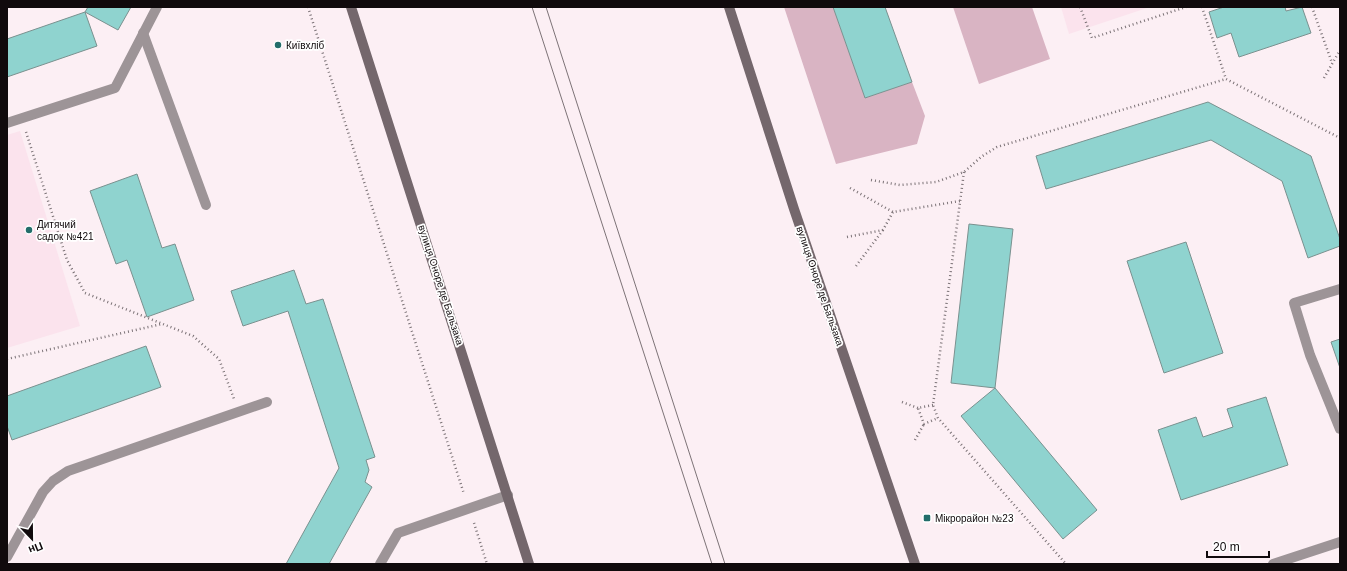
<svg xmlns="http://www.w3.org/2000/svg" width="1347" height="571" font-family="Arial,sans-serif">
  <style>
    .built { fill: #fbe3ed }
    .green { fill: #d9b4c3 }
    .building { fill: #8fd3cf; stroke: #7a918f }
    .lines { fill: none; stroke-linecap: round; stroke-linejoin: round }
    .path { stroke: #7c7377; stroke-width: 2.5; stroke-dasharray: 1 3; stroke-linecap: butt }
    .lane { stroke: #9d9497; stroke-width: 10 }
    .street { stroke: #9d9497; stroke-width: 10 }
    .secondary { stroke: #74676c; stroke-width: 10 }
    .tram { stroke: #7d7377; stroke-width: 1 }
    .poi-dot { fill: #226d6a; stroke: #fff; stroke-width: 1.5 }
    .labels { text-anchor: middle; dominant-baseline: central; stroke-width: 3.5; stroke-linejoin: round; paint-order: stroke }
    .poi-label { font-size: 10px; fill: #100a0c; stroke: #fff; text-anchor: start }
    .street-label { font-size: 10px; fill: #100a0c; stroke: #fff }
  </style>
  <rect width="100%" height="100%" fill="#fceff4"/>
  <!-- built -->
  <g class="built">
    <path d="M1061 7H1150L1069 34Z"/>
    <path d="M20 131 80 326 7 348V135Z"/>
  </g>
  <!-- green -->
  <g class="green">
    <path d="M784 7H833L865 98 912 82 925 116 917 144 836 164Z"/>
    <path d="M953 7H1032L1050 59 979 84Z"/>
  </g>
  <!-- building -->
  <g class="building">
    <path d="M88 7H131L118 30 85 12Z"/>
    <path d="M833 7H885L912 82 865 98Z"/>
    <path d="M1224 7H1285L1286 11 1302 7 1311 33 1239 57 1231 33 1217 38 1209 12Z"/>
    <path d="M85 12 97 46 7 77V39Z"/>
    <path d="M1208 102 1311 156 1340 239V246L1308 258 1282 181 1211 140 1046 189 1036 156Z"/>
    <path d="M137 174 162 248 175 244 194 300 147 317 127 260 116 264 90 191Z"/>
    <path d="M969 224 1013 229 995 388 951 383Z"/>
    <path d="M1186 242 1223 353 1164 373 1127 261Z"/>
    <path d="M294 270 306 304 323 299 375 457 366 460 369 470 365 482 372 487 329 564H286L339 468 288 311 243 326 231 291Z"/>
    <path d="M1340 339V368L1331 342Z"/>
    <path d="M146 346 161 387 12 440 7 426V396Z"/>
    <path d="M995 388 1097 510 1063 539 961 416Z"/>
    <path d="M1266 397 1288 465 1181 500 1158 430 1196 417 1203 437 1233 427 1227 409Z"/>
  </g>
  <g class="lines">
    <!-- path -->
    <g class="path">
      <path d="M308 7 464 494"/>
      <path d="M1080 7 1092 38 1186 7"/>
      <path d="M1202 7 1226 79 1340 138"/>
      <path d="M1312 7 1332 63"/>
      <path d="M1324 78 1340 50"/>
      <path d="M26 132 67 260 85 293 193 336 219 359 234 399"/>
      <path d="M964 172 933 405 938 418 1066 564"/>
      <path d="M871 180 900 185 936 182 964 172 981 157 997 147 1226 79"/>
      <path d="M850 188 893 212 960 201"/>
      <path d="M847 237 883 230 893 212"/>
      <path d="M856 266 883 230"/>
      <path d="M7 359 162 324"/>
      <path d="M902 402 918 408"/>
      <path d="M933 405 918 408 924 424 938 418"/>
      <path d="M915 440 924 424"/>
      <path d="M474 523 487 564"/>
    </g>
    <!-- lane -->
    <g class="lane">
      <path d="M143 33 206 205"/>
      <path d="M7 123 115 88 157 7"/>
      <path d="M1340 289 1294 303 1310 355 1340 429"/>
      <path d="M7 557 43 492 53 481 68 471 267 402"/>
      <path d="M380 564 398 533 508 495"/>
    </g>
    <!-- street -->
    <path class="street" d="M1273 564 1340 542"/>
    <!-- secondary -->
    <g class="secondary">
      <path d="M351 7 529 564"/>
      <path d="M729 7 794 209 915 564"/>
    </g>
    <!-- tram -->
    <g class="tram">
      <path d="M532 7 712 564"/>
      <path d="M546 7 725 564"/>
    </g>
  </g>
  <!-- markers -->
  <g class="poi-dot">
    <circle cx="278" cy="45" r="4"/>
    <circle cx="29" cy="230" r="4"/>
    <rect x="923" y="514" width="8" height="8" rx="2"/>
  </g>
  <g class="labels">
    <!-- poi labels -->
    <g class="poi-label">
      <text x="286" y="45">Київхліб</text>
      <text x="37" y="224">Дитячий<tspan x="37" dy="12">садок №421</tspan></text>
      <text x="935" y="518">Мікрорайон №23</text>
    </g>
    <!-- street labels -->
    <g class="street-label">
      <text transform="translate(441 285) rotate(72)">вулиця Оноре де Бальзака</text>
      <text transform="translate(820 286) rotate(71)">вулиця Оноре де Бальзака</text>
    </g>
  </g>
  <!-- border -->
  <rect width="1347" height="571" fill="none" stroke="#100a0c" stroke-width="16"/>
  <!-- north arrow -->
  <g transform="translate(32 539) rotate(158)" stroke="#ffffff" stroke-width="3" paint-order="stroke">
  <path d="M0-3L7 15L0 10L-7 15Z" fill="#100a0c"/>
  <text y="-6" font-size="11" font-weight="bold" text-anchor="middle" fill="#100a0c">Пн</text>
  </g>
  <!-- scale -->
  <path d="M1207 551v6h62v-6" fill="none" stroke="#100a0c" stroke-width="2"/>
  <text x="1213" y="551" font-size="12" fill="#100a0c" stroke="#ffffff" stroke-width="3" paint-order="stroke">20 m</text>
</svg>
